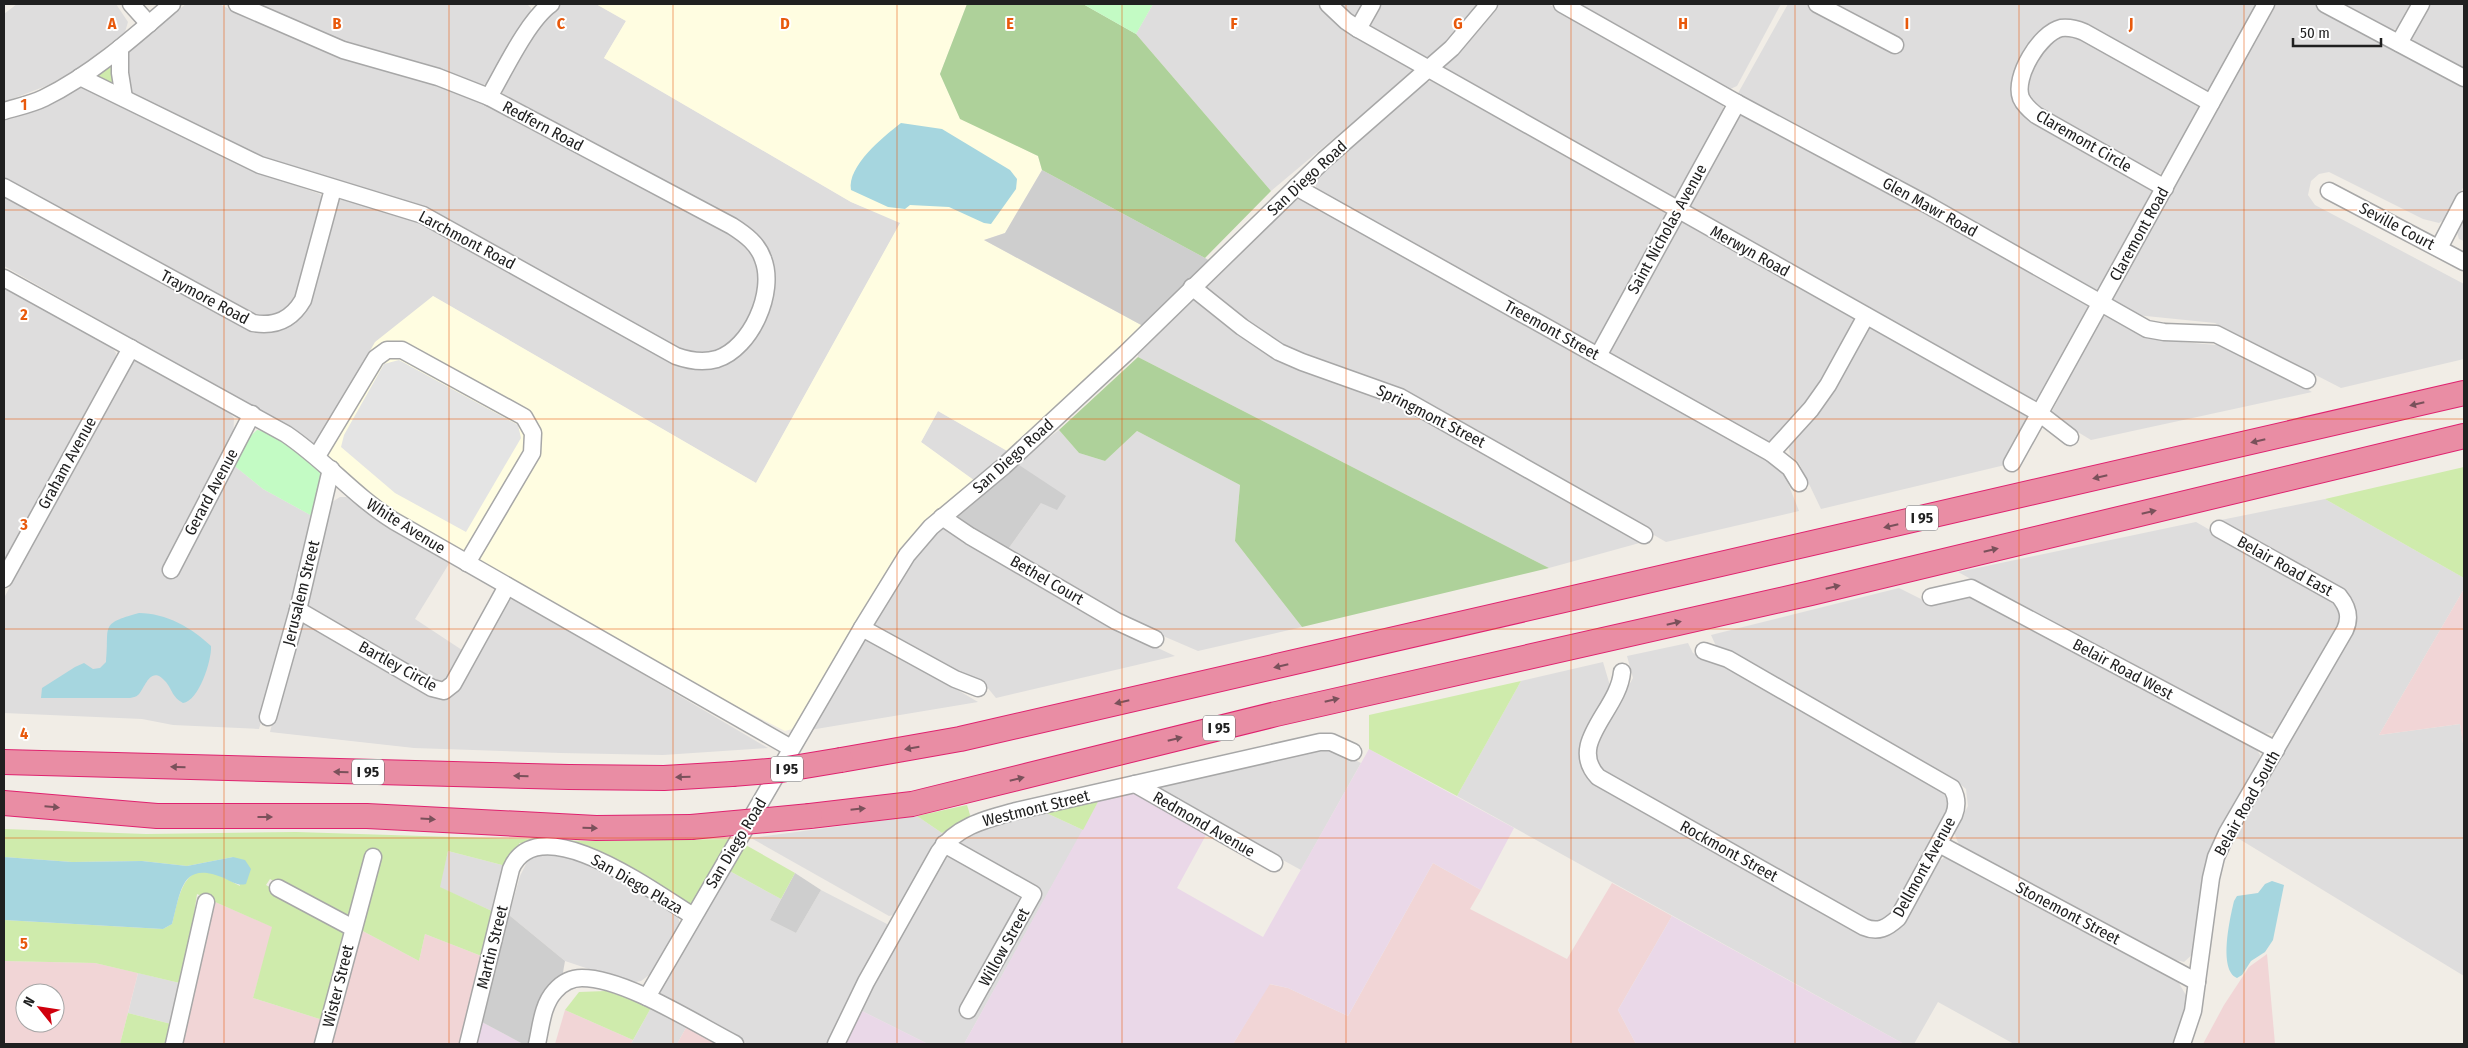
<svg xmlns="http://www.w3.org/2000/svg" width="2468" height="1048" font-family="'Fira Sans Condensed',sans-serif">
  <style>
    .residential { fill: #dedddd }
    .commercial { fill: #f1d5d6; fill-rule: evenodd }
    .industrial { fill: #ead8e8 }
    .education { fill: #fffde1 }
    .religious { fill: #cecece }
    .grass { fill: #cfebac }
    .forest { fill: #aed19a }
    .park { fill: #c3fbc4 }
    .parking { fill: #e4e4e4 }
    .water { fill: #a6d6df }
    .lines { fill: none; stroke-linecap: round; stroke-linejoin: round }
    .minor-casing { stroke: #a7a7a7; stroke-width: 19 }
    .highway-casing { stroke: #df236f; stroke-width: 26 }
    .minor { stroke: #fff; stroke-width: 16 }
    .highway { stroke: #e98da4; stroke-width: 24 }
    .highway-bridge-casing { stroke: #df236f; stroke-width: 26; stroke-linecap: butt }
    .highway-bridge { stroke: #e98da4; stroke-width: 24 }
    .oneway { fill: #7a515b }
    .grid { fill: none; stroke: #e8590c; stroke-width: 1; stroke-opacity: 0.55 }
    .labels { text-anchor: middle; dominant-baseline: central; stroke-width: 4; stroke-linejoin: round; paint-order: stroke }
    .shield { fill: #fff; stroke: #636363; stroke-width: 1 }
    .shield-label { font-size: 15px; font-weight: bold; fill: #202020 }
    .street-label { font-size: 16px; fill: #202020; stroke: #fff }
    .grid-label { font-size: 16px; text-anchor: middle; font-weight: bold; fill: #e8590c; stroke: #fff; stroke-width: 4; stroke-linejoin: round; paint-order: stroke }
  </style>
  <rect width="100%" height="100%" fill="#f1ede6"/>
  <!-- residential -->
  <g class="residential">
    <path d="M17 4H116L128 22 125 32 76 70 46 86 4 102V14Z"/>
    <path d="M186 4H219L242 15 449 88 496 107 738 237 750 248 759 264 758 300 741 333 730 345 713 353 695 355 677 351 427 210 248 153 143 101 133 94 125 83 127 56 135 44Z"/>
    <path d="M250 4H527L531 8V14L489 83 481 86 363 50Z"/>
    <path d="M562 4H596L626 21 604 58 851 202 901 222 756 483 433 296 315 447 305 437 4 266V193L251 329 270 332 286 327 334 207 340 200 349 198 425 223 668 361 690 368 713 367 770 306 775 284 771 259 760 239 506 98 501 90 506 81 542 20Z"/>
    <path d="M1153 4H1481L1444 46 1271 191 1136 34Z"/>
    <path d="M1497 4H1548L1721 100 1724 110 1675 198H1668L1444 71 1446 62Z"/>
    <path d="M1575 4H1781L1737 86 1728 90Z"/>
    <path d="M1788 4H1807L1895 54 1903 41 1835 4H2259L2214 85 2208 90H2201L2066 20 2048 25 2035 36 2017 70 2015 100 2151 190 2153 195 2102 287 2095 290 1737 95Z"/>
    <path d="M2275 4H2314L2464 84V186L2447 218 2439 223 2423 219 2329 172 2319 174 2311 181 2308 195 2315 205 2464 284V359L2341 388 2215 323 2136 315 2122 309 2114 301 2113 293Z"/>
    <path d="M2340 4H2413L2400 26 2394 30 2387 29Z"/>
    <path d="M2427 4H2464V70L2416 44 2412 39 2411 34Z"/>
    <path d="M2069 34 2079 37 2198 105 2199 112 2164 173 2153 174 2039 110 2032 102 2027 93 2029 74 2045 46 2058 36Z"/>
    <path d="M1431 81 1663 210 1666 216 1599 341 1592 344 1320 194 1316 187V180L1320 172 1425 83Z"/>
    <path d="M80 87 92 88 252 170 320 194 323 200 298 296 291 308 275 318 256 317 4 178V120L34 110Z"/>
    <path d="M1741 114 2084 301 2088 306V313L2038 401H2031L1692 211 1689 205 1734 118Z"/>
    <path d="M1297 199 1306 201 1774 463 1784 473 1799 511 1666 542 1394 386 1314 361 1262 333 1206 292 1205 287 1290 203Z"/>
    <path d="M2464 213V241L2459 239 2456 229Z"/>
    <path d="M1682 222H1686L1851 315 1854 320 1852 328 1799 417 1774 441 1766 442 1608 353 1676 226Z"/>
    <path d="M4 285 110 345 116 353 115 362 4 564Z"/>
    <path d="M1193 299 1375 395 1413 412 1643 542 1549 568 1138 357V350L1187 302Z"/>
    <path d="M2105 316 2110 317 2141 334 2158 340 2228 346 2312 392 2091 440 2053 417 2051 413 2099 321Z"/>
    <path d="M1869 328H1875L2024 412 2027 419 2005 465 1821 509 1799 463 1790 455 1788 443Z"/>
    <path d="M135 361 145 363 226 409 234 418 232 464 263 489 314 517 296 602 259 729 173 725 142 719 4 713V598L117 384 128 364Z"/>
    <path d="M938 411 1009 452 975 481 921 442Z"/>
    <path d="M1059 430 1079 453 1105 461 1137 431 1240 485 1235 541 1302 627 1198 651 1119 617 1006 552 1041 503 1016 463Z"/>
    <path d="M340 497H347L388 528 450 562 415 619 465 652 452 678 437 685 309 612 305 603 329 504Z"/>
    <path d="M2325 499 2464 578V589L2379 735 2460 724 2464 750V976L2236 837 2355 628V608L2344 590 2221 520Z"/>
    <path d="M2196 522 2334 601 2342 612 2341 623 2282 728 2275 733 2259 734 1958 572Z"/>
    <path d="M941 528 946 529 961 540 1041 583 1119 630 1175 656 996 698 987 687 958 677 877 631 875 625V616L922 544Z"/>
    <path d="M1899 588 1931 604 1967 594 2254 745 2260 755 2259 765 2214 842 2195 952 2184 962 2163 957 1960 847 1954 833 1968 806 1966 789 1953 778 1716 646 1711 635Z"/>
    <path d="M510 599 517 600 768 748 663 755 561 753 414 748 270 732 297 624 301 619 439 696 505 602Z"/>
    <path d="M871 639 978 702 810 730 862 640Z"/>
    <path d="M1688 643 1693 653 1719 664 1939 786 1947 793 1950 810 1894 914 1875 923 1867 922 1601 772 1592 751 1633 678 1627 656Z"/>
    <path d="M1603 662 1611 689 1580 744 1579 758 1583 773 1598 786 1861 934 1875 938 1889 934 1936 863 1944 858 1952 857 2176 978 2187 997 2179 1036 2174 1044H2014L1938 1002 1914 1044H1904L1457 796 1521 681Z"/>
    <path d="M1327 746 1361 763 1301 870 1159 792 1157 785Z"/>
    <path d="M1040 810 1083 830 964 1044H928L860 1010 944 855 970 833Z"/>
    <path d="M917 816 942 833 897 914 889 916 751 838Z"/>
    <path d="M448 851 506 866 494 912 439 887Z"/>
    <path d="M563 851 591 864 677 914 680 924 653 972 641 981 631 983 565 961 509 915 520 876 530 856Z"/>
    <path d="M726 869 781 899 770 920 796 933 821 890 887 924 889 928 829 1044H748L661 997 660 988Z"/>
    <path d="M138 973 184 984 175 1025 128 1013Z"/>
    <path d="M652 1006 687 1026 677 1044H631Z"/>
  </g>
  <!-- commercial -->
  <g class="commercial">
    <path d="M2464 589V750L2460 724 2379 735Z"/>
    <path d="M1433 863 1481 890 1470 909 1567 959 1612 883 1672 916 1618 1010 1636 1044H1233L1269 984 1288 988 1348 1016Z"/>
    <path d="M213 901 273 927 253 998 326 1021 319 1044H181Z"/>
    <path d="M359 929 419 961 425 934 484 957 463 1044H328Z"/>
    <path d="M2267 954 2275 1044H2203L2224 1005 2249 967Z"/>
    <path d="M5 961 95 963 138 973 120 1044H4ZM25 993H55V1023H25Z"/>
    <path d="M565 1010 633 1040 631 1044H555Z"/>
    <path d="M687 1026 719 1044H677Z"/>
  </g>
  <!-- industrial -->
  <g class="industrial">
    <path d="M1369 749 1514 828 1481 890 1433 863 1348 1016 1288 988 1270 984 1233 1044H964L1100 798 1131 790 1206 835 1177 888 1263 937Z"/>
    <path d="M1672 916 1904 1044H1636L1618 1010Z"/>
    <path d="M860 1010 928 1044H843Z"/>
    <path d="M480 1021 523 1044H475Z"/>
  </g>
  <!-- education -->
  <path class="education" d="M596 4H967L940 74 960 118 1038 156 1042 170 1005 233 984 240 1143 326 1009 452 938 411 921 442 975 481 921 526 889 568 799 722 792 729 785 731 678 676 413 524 358 485 315 447 375 342 433 296 756 483 900 223 851 202 604 58 626 21Z"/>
  <!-- religious -->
  <g class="religious">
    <path d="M1042 170 1205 258 1210 261 1143 326 984 240 1005 233Z"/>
    <path d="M1016 463 1066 496 1057 510 1041 503 1006 552 957 521 956 516Z"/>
    <path d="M795 873 821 890 796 933 770 920Z"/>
    <path d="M509 915 565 961 562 978 546 989 537 1006 528 1044H523L480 1021Z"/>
  </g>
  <!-- grass -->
  <g class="grass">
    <path d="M111 64H114V86L95 75Z"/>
    <path d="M2464 467V578L2325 499Z"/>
    <path d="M1521 681 1457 796 1369 749V715Z"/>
    <path d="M1100 798 1083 830 1040 810Z"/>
    <path d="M967 805 971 818 942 833 917 816Z"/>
    <path d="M4 829 146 834 296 832 586 841 731 839 690 907 536 843H519L521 847 508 858 506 866 448 851 440 887 494 912 484 957 425 934 419 961 359 929 379 851 372 849 351 919 336 915 270 879 266 885 349 932 326 1021 253 998 272 927 197 894 184 984 95 963 4 961V920L163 929 172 924C177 906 181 867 208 871 218 873 230 881 240 886L233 857 187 866 142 861 72 862 4 857Z"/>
    <path d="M744 844 795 873 781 899 726 869Z"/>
    <path d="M606 991 652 1006 633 1040 565 1010 579 992Z"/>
    <path d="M128 1013 175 1025 170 1044H120Z"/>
  </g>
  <!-- forest -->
  <g class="forest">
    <path d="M967 4H1083L1136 34 1271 191 1205 258 1042 170 1038 156 960 119 940 74Z"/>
    <path d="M1138 357 1549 568 1302 627 1235 541 1240 485 1137 431 1105 461 1079 453 1059 430Z"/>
  </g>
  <!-- park -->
  <g class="park">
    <path d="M1083 4H1153L1136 34Z"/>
    <path d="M257 430C273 433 322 461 322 478 322 491 317 505 314 517L263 489 232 464 247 439Z"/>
  </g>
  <!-- parking -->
  <path class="parking" d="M399 360 518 425 521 438 466 532 395 493 341 447 344 435 384 364Z"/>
  <!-- water -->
  <g class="water">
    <path d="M901 123 942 129 1010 170 1017 179 1016 189 991 224 984 223 949 207 910 205 905 209 888 207 851 190C847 166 883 137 901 123Z"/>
    <path d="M139 613C166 613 192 628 211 646 212 660 199 701 183 703 172 697 173 691 166 682 150 663 145 689 138 695 136 697 133 697 130 698H41L42 688 75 667 84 663 93 669 100 668 106 662C110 626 98 624 139 613Z"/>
    <path d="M4 857 72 862 142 861 187 866 233 857 245 860 251 869 246 884C238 886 232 882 224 878 181 860 181 891 172 924L163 929 4 920Z"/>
    <path d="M2272 881 2284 885 2273 940 2265 952 2251 961 2242 975 2237 978C2218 970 2230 918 2234 901L2237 896 2258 893 2265 884Z"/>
  </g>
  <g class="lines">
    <defs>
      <g id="minor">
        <path d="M131 4 149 24"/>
        <path d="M1328 4 1346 21 1358 29 2039 413 2070 437"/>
        <path d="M1562 4 1737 103 1926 204 2147 329 2164 332 2216 334 2307 380"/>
        <path d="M1817 4 1895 45"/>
        <path d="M2325 4 2464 78"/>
        <path d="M1358 29 1372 4"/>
        <path d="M2399 43 2421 4"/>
        <path d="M120 48V73L124 98"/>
        <path d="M80 77 260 165 423 215 676 356C690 361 703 363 717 359 751 348 776 292 763 259 758 244 746 235 732 226L489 97 438 77 343 50 237 4"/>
        <path d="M489 97C504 71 528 20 551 4"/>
        <path d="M4 111C17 107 32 104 44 98 91 75 133 38 172 4"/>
        <path d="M4 187 253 323C276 327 292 319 303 300L333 189"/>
        <path d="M1296 187 1771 453 1790 468 1799 483"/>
        <path d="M2165 188 2036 115C2030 110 2024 105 2021 98 2013 77 2040 33 2061 28 2070 27 2077 29 2084 32L2211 103"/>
        <path d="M2329 191 2464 262"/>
        <path d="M2439 248 2464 200"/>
        <path d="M4 278 286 434C326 461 354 496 394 521L791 748"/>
        <path d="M1192 287 1242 327 1279 352 1302 362 1400 397 1644 535"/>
        <path d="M1598 356 1737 103"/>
        <path d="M1771 453 1811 409 1828 385 1866 316"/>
        <path d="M317 456 376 358 387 350H402L524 417 533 433 532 453 467 563"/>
        <path d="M2012 463 2266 4"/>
        <path d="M942 517 970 536 1116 621 1155 639"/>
        <path d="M171 570 252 414"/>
        <path d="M4 579 131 348"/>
        <path d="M1931 597 1971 588 2276 750"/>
        <path d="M298 610 432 688 444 691 453 684 507 586"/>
        <path d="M862 628 955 679 978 688"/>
        <path d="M1622 672C1619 710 1566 743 1598 777L1864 927C1878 933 1887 928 1898 918L1954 815C1958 805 1957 797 1952 788L1728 659 1704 651"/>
        <path d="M268 717 298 610 331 469"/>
        <path d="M1135 784 1274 863"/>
        <path d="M944 844 1033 894 968 1010"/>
        <path d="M1939 844 2197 982"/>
        <path d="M278 888 353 928"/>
        <path d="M647 997 862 628 907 555 931 527 1004 466 1126 353 1324 160 1452 48 1489 4"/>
        <path d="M174 1044 206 902"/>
        <path d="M323 1044 373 857"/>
        <path d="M468 1044 511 869C538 805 657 894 693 916"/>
        <path d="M537 1044C541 1027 542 1005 555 991 562 983 571 978 582 978 625 978 696 1024 735 1044"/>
        <path d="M836 1044 866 982 939 852C956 826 987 819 1016 811L1320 742H1331L1353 752"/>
        <path d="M2182 1044 2193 1011 2211 878 2216 857 2227 833 2345 630C2351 617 2348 607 2339 596L2219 529"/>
      </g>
      <g id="highway">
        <path d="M841 760 960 739 2464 393"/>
        <path d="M4 762 569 777 664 778 732 774"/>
        <path d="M4 803 157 816H367L596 828 691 827"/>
        <path d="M810 816 912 804 1276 714 1811 593 2464 436"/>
      </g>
    </defs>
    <!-- minor casing -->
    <use href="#minor" class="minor-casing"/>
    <!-- highway casing -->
    <use href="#highway" class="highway-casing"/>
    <!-- minor -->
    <use href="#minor" class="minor"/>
    <!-- highway -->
    <use href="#highway" class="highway"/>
    <defs>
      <g id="highway-bridge">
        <path d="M732 774 781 770 841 760"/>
        <path d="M691 827 810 816"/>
      </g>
    </defs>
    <!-- highway-bridge casing -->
    <use href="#highway-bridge" class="highway-bridge-casing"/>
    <!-- highway-bridge -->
    <use href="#highway-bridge" class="highway-bridge"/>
  </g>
  <!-- one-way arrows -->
  <defs><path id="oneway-solid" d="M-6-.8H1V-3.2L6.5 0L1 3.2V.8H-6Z" transform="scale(1.25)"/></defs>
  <g class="oneway">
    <use href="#oneway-solid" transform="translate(2417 404) rotate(167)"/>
    <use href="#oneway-solid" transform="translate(2258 441) rotate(167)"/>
    <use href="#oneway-solid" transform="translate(2100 477) rotate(167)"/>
    <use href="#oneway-solid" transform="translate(2149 512) rotate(-13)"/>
    <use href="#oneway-solid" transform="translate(1891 526) rotate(167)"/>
    <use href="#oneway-solid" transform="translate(1991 550) rotate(-13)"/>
    <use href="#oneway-solid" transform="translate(1833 587) rotate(-13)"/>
    <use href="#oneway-solid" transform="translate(1674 623) rotate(-13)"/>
    <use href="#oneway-solid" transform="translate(1281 666) rotate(167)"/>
    <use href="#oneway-solid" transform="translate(1332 700) rotate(-13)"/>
    <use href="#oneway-solid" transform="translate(1122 702) rotate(167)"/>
    <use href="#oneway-solid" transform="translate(1175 739) rotate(-14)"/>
    <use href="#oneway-solid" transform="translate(912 748) rotate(170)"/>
    <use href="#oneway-solid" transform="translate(178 767) rotate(-178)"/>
    <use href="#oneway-solid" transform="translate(341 772) rotate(-179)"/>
    <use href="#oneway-solid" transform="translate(521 776) rotate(-179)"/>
    <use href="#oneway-solid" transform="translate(683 777) rotate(178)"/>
    <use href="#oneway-solid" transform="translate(1017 779) rotate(-14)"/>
    <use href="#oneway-solid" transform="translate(52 807) rotate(5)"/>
    <use href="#oneway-solid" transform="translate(858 809) rotate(-6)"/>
    <use href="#oneway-solid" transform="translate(265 817)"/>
    <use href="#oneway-solid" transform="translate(428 819) rotate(3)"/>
    <use href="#oneway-solid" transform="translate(590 828) rotate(2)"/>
  </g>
  <!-- grid -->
  <path class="grid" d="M224 4V1044M449 4V1044M673 4V1044M897 4V1044M1122 4V1044M1346 4V1044M1571 4V1044M1795 4V1044M2019 4V1044M2244 4V1044M4 210H2464M4 419H2464M4 629H2464M4 838H2464"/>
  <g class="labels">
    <!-- shield labels -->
    <g class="shield">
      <rect x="1906" y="505.5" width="32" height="25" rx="4"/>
      <rect x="1203" y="715.5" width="32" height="25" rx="4"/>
      <rect x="771" y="756.5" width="32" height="25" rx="4"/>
      <rect x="352" y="759.5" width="32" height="25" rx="4"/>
    </g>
    <g class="shield-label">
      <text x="1922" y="518">I 95</text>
      <text x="1219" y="728">I 95</text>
      <text x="787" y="769">I 95</text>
      <text x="368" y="772">I 95</text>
    </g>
    <!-- street labels -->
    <g class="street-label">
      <text transform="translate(543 126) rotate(28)">Redfern Road</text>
      <text transform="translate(2084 141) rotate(30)">Claremont Circle</text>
      <text transform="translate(1307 178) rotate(-43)">San Diego Road</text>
      <text transform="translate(1930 207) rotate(29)">Glen Mawr Road</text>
      <text transform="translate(2397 226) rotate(28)">Seville Court</text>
      <text transform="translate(1667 229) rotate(-61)">Saint Nicholas Avenue</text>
      <text transform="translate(2139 234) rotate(-61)">Claremont Road</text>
      <text transform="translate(467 240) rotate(28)">Larchmont Road</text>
      <text transform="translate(1750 251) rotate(29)">Merwyn Road</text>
      <text transform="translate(205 297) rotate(28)">Traymore Road</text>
      <text transform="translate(1552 330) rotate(29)">Treemont Street</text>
      <text transform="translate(1431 416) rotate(27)">Springmont Street</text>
      <text transform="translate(1013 456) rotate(-42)">San Diego Road</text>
      <text transform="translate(67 463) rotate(-61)">Graham Avenue</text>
      <text transform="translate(211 492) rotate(-62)">Gerard Avenue</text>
      <text transform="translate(406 526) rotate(32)">White Avenue</text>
      <text transform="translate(2285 566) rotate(29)">Belair Road East</text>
      <text transform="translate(1047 580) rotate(30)">Bethel Court</text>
      <text transform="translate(301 593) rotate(-76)">Jerusalem Street</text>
      <text transform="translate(398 666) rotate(29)">Bartley Circle</text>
      <text transform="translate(2123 669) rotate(28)">Belair Road West</text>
      <text transform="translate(2247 803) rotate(-61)">Belair Road South</text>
      <text transform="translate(1036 808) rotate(-14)">Westmont Street</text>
      <text transform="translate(1204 824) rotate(30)">Redmond Avenue</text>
      <text transform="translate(736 843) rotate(-59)">San Diego Road</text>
      <text transform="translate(1729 851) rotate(29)">Rockmont Street</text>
      <text transform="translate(1924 867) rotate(-61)">Dellmont Avenue</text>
      <text transform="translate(637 884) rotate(30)">San Diego Plaza</text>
      <text transform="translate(2068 913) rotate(28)">Stonemont Street</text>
      <text transform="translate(492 947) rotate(-76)">Martin Street</text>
      <text transform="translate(1004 947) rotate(-61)">Willow Street</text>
      <text transform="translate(338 986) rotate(-76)">Wister Street</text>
    </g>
  </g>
  <g class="grid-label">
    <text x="112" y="29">A</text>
    <text x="337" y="29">B</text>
    <text x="561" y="29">C</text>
    <text x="785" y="29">D</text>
    <text x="1010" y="29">E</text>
    <text x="1234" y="29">F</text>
    <text x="1458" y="29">G</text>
    <text x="1683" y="29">H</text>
    <text x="1907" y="29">I</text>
    <text x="2131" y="29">J</text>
    <text x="24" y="110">1</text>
    <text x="24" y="320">2</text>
    <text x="24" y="530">3</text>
    <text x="24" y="739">4</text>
    <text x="24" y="949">5</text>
  </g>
  <!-- border -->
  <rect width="2468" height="1048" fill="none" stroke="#202020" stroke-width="10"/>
  <!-- north arrow -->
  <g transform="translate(40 1008) rotate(300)"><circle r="24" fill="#ffffff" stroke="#a6a6a6"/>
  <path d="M0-4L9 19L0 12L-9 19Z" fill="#d0000d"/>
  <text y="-8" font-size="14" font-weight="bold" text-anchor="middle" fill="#202020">N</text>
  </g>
  <!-- scale -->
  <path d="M2293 38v8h88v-8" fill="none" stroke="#202020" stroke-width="2.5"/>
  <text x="2300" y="38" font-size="15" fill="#202020" stroke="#ffffff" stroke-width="4" paint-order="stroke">50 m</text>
</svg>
